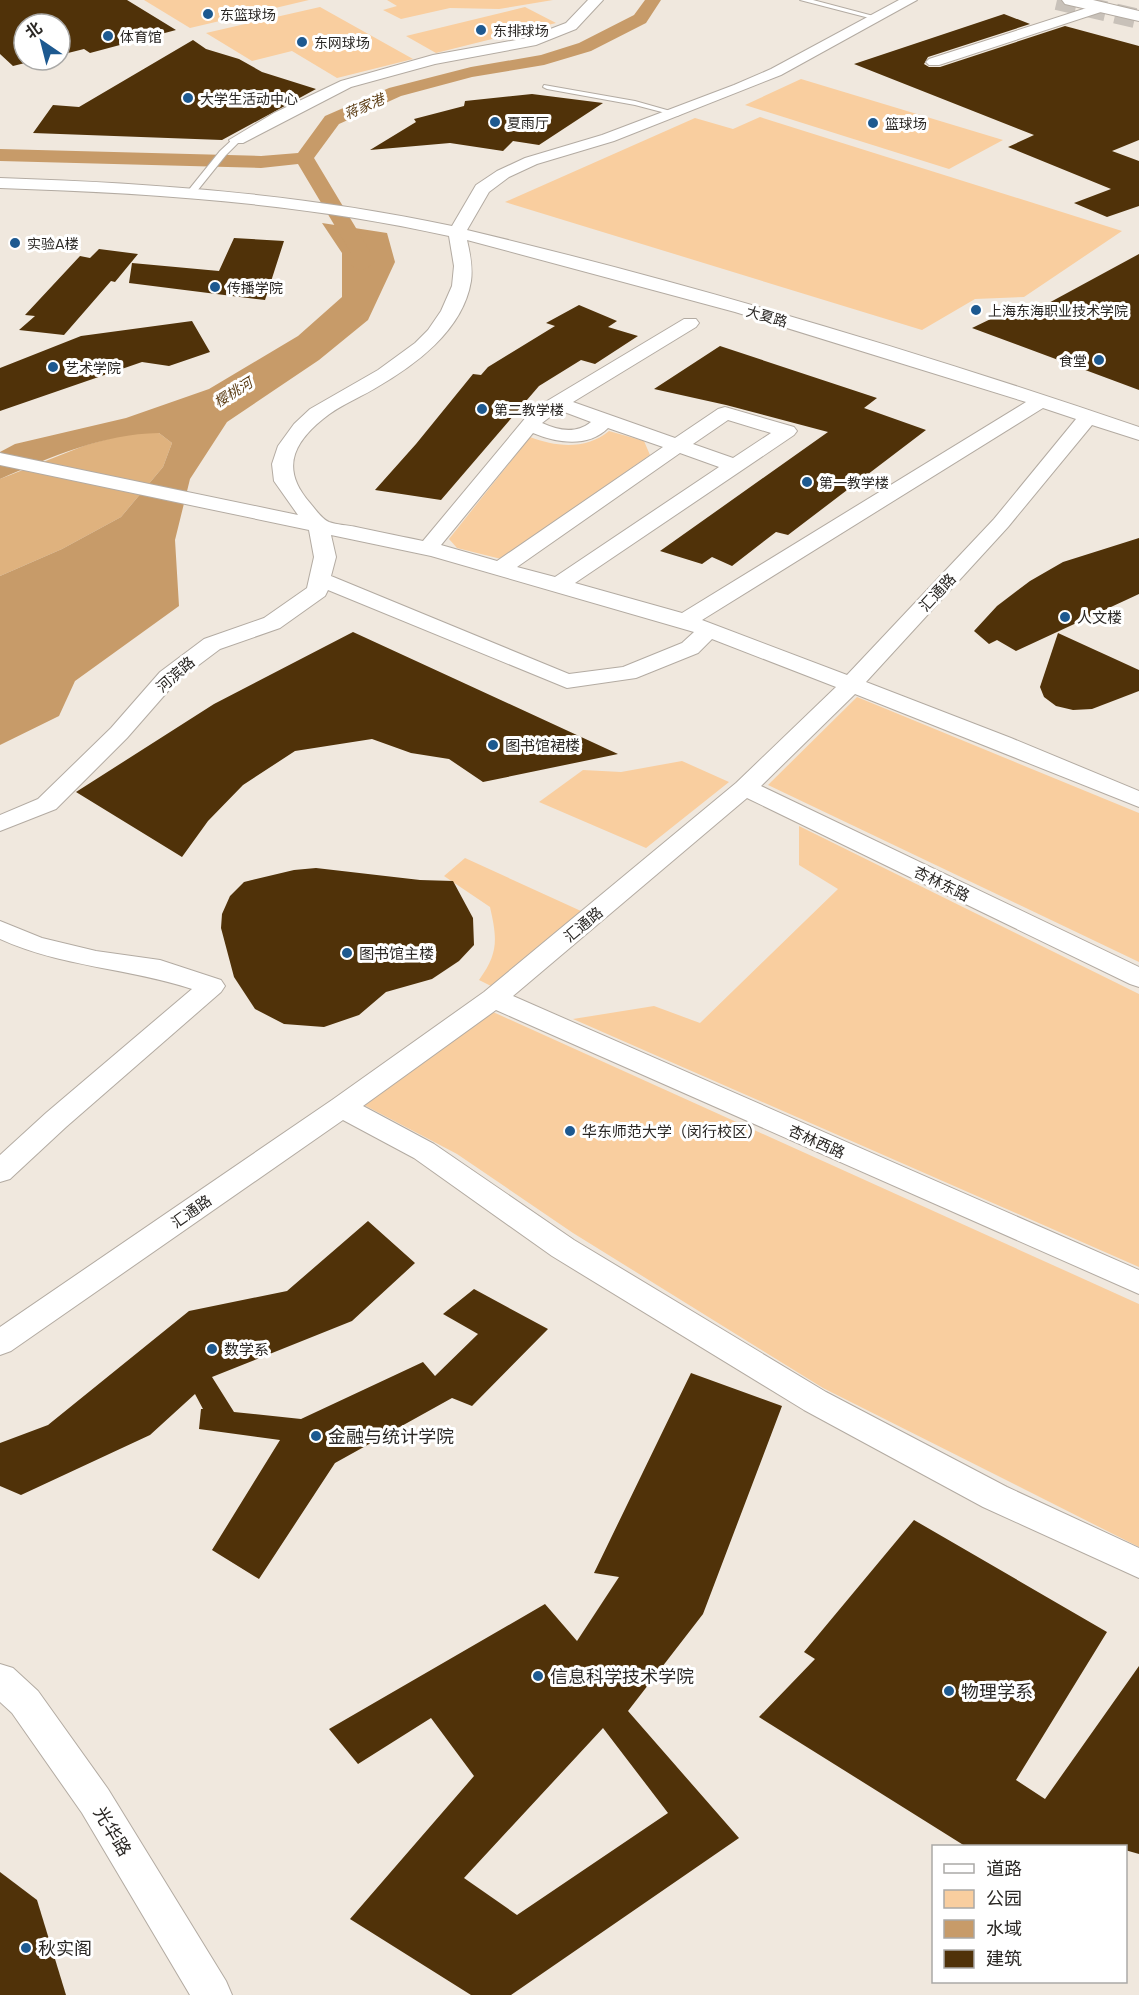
<svg xmlns="http://www.w3.org/2000/svg" width="1139" height="1995" font-family="Commissioner,'Noto Sans SC',sans-serif">
  <style>
    .green { fill: #f9ce9f }
    .forest { fill: #dfb27e }
    .water { fill: #c79b69 }
    .lines { fill: none; stroke-linecap: round; stroke-linejoin: round }
    .canal { fill: #c79b69; fill-rule: evenodd }
    .building { fill: #503209; fill-rule: evenodd }
    .highway-tunnel { stroke: #c8c1b9; stroke-width: 20; stroke-dasharray: 20 10; stroke-linecap: butt }
    .lane-casing { stroke: #b3aba2; stroke-width: 2 }
    .street-casing { stroke: #b3aba2; stroke-width: 2 }
    .primary-casing { stroke: #b3aba2; stroke-width: 2 }
    .lane { fill: #fff; fill-rule: evenodd }
    .street { fill: #fff; fill-rule: evenodd }
    .primary { fill: #fff; fill-rule: evenodd }
    .poi-dot { fill: #1d5990; stroke: #fff; stroke-width: 2 }
    .labels { text-anchor: middle; dominant-baseline: central; stroke-width: 6; stroke-linejoin: round; paint-order: stroke }
    .far-poi-label { font-size: 14px; fill: #2a2724; stroke: #fff; text-anchor: start }
    .far-water-label { font-size: 14px; font-style: italic; fill: #5d3e16; stroke: #fff }
    .far-street-label { font-size: 14px; fill: #2a2724; stroke: #fff }
    .street-label { font-size: 15px; fill: #2a2724; stroke: #fff }
    .poi-label { font-size: 15px; fill: #2a2724; stroke: #fff; text-anchor: start }
    .near-poi-label { font-size: 18px; fill: #2a2724; stroke: #fff; text-anchor: start }
    .near-street-label { font-size: 18px; fill: #2a2724; stroke: #fff }
  </style>
  <rect width="100%" height="100%" fill="#f0e8de"/>
  <!-- green -->
  <g class="green">
    <path d="M144 0H309L190 28Z"/>
    <path d="M387 0H553L499 9 450 8 401 19 383 10 397 6Z"/>
    <path d="M320 7 413 59 337 78 292 51 252 61 206 33Z"/>
    <path d="M525 7 556 23 436 53 406 36Z"/>
    <path d="M801 79 1003 140 949 169 745 105Z"/>
    <path d="M760 117 1122 231 1024 297 975 299 922 330 505 202 695 118 733 129Z"/>
    <path d="M609 431 644 441 650 455 501 559 457 548 449 539 530 437C556 447 586 450 609 431Z"/>
    <path d="M857 697 1139 813V962L768 785Z"/>
    <path d="M682 761 729 782 646 848 539 802 583 770 621 772Z"/>
    <path d="M799 826 1139 994V1267L573 1019 654 1006 700 1023 838 889 799 865Z"/>
    <path d="M465 858 581 911 491 986 479 980C499 953 497 938 490 907L444 876Z"/>
    <path d="M493 1012 1139 1304V1547L823 1388 573 1233 457 1154 364 1105Z"/>
  </g>
  <!-- forest -->
  <path class="forest" d="M130 433H159L172 443 163 467 121 517 62 549 0 576V479L86 445Z"/>
  <!-- water -->
  <path class="water" d="M322 223 387 233 395 262 368 320 319 360 227 422 190 479 175 540 179 606 75 681 59 716 0 745V576L62 549 121 517 163 467 172 443 159 433C102 434 51 457 0 479V452L15 444 126 418 209 389 298 336 342 297V253Z"/>
  <g class="lines">
    <!-- canal -->
    <path class="canal" d="M645 0H661L646 23 591 51 544 65 472 77 401 96 339 124 314 158 371 253V264L368 268 361 270 354 268 351 264V253L298 164 261 168 0 161V149L261 156 298 153 325 116 389 88 471 67 541 55 579 43 634 15Z"/>
  </g>
  <!-- building -->
  <g class="building">
    <path d="M0 0H127L176 30 90 53 84 49 60 55V24H24V60H37L13 66 0 54Z"/>
    <path d="M1004 14 1030 24 928 57 924 64 929 67H940L1065 26 1139 46V140L1112 151 1139 161V206L1107 217 1074 203 1111 189 1008 147 1034 135 854 64Z"/>
    <path d="M193 40 206 49 239 59 262 72 316 89 222 140 33 133 53 105 79 107Z"/>
    <path d="M532 94 603 103 539 145 513 141 503 151 450 143 370 150 416 122 414 119 464 106 465 101Z"/>
    <path d="M234 238 284 241 265 300 129 283 132 263 219 271Z"/>
    <path d="M99 249 138 254 115 282 111 281 64 335 19 330 35 316 25 315 80 256 90 258Z"/>
    <path d="M1139 254V390L972 328 1001 314 1021 318Z"/>
    <path d="M579 305 617 321 608 327 638 336 595 364 581 360 539 386 441 500 375 490 416 444 473 374 481 375 488 367 555 326 546 323Z"/>
    <path d="M192 321 210 352 169 366 142 362 0 411V368L81 336Z"/>
    <path d="M720 346 877 398 864 408 926 430 788 535 776 532 732 566 712 557 702 564 660 551 828 432 726 405 654 389Z"/>
    <path d="M1139 538V594L1016 651 997 640 989 644 974 631 997 606 1030 581 1063 562Z"/>
    <path d="M353 632 618 754 483 782 449 759 411 753 372 739 295 751 243 785 208 821 182 857 76 792 214 704Z"/>
    <path d="M1058 633 1139 670V691L1092 709 1073 710 1056 706 1044 697 1040 687Z"/>
    <path d="M316 868 420 880 453 881 473 918 474 945 459 961 432 979 386 992 359 1015 324 1027 284 1024 255 1009 234 977 221 928 222 914 230 896 244 882 294 870Z"/>
    <path d="M368 1221 415 1263 352 1321 212 1377 234 1412 301 1419 423 1362 435 1376 478 1334 443 1314 474 1289 548 1329 472 1406 452 1398 335 1463 259 1579 212 1550 280 1440 199 1429 201 1409H203L195 1394 150 1435 21 1495 0 1486V1443L48 1425 189 1311 287 1291Z"/>
    <path d="M691 1373 782 1406 703 1614 628 1711 739 1838 511 1995H471L350 1919 474 1776 431 1718 358 1764 329 1729 545 1604 577 1641 619 1577 594 1573ZM603 1728 668 1813 517 1915 464 1878Z"/>
    <path d="M914 1520 1107 1632 1016 1780 1045 1799 1139 1666V1854L1125 1850V1846H965L759 1717 815 1659 804 1652Z"/>
    <path d="M0 1872 37 1900 66 1995H0Z"/>
  </g>
  <g class="lines">
    <!-- highway-tunnel -->
    <path class="highway-tunnel" d="M1057 0 1139 19"/>
    <defs>
      <g id="lane">
        <path d="M800 0H813L881 18 877 20Z"/>
        <path d="M544 85 635 101 681 114 677 116 635 105 547 89 543 87Z"/>
        <path d="M234 138 241 140 226 155 193 196H187V192L220 151Z"/>
      </g>
      <g id="street">
        <path d="M588 0H603L576 29 536 45 435 64 351 87 243 143H231L229 140 274 113 341 81 433 55 527 38 566 23Z"/>
        <path d="M899 0H917L781 75 614 141 537 164 509 177 489 192 467 230C694 284 919 352 1139 427V440L1092 425 1008 527 866 682 1011 738 1139 791V807L855 694 761 786 1139 967V987L1130 984 747 798 513 996 1139 1270V1294L496 1010 363 1106 434 1144 574 1240 826 1392 1007 1487 1139 1548V1578L983 1507 804 1410 552 1256 414 1158 343 1120 11 1351 0 1355V1327L332 1100 484 992 736 783 836 687 712 639 698 653 636 678 567 688 328 590 325 596 280 628 220 649 176 682 127 738 56 809 0 831V815L38 799 111 728 160 672 204 639 264 618 307 588 314 557 309 530 0 465V453L298 515 274 481 272 464 278 446 294 424 310 409 378 370 415 343 428 330 441 311 452 286 454 266 449 236C302 203 151 193 0 188V178C152 183 303 194 452 226L476 185 497 171 525 158 602 135 734 85 771 69ZM467 240 735 312 1026 402 682 613 575 583 794 435 797 431 794 427 725 407 718 409 675 438 573 402 696 327 699 323 696 319H684L532 410 423 541C400 536 378 532 356 527 347 525 337 525 329 522 322 519 315 509 310 503 281 470 292 444 323 419 338 406 357 399 374 389 414 366 463 331 471 281 473 267 470 253 467 240ZM1043 408 1076 419 994 519 847 675 702 620ZM559 410 591 422C576 434 559 431 542 423ZM728 420 771 433 733 458 693 444ZM608 428 663 447 497 561 441 545 533 433C557 443 588 448 608 428ZM680 453 719 467 555 577 517 567ZM331 535 431 556 694 632 682 643 623 667 569 674 331 576 336 557Z"/>
        <path d="M1102 3 1107 4 1109 7 1107 10 939 65H929L926 62 929 59Z"/>
        <path d="M0 921 42 938 96 951 160 960 221 980 225 986 221 992 66 1127 10 1179 0 1182V1155L46 1113 192 989C129 968 61 967 0 939Z"/>
        <path d="M0 1664 13 1668 38 1691 108 1789 226 1981 232 1995H190L82 1813 12 1713 0 1702Z"/>
      </g>
      <path id="primary" d="M1062 0H1093L1139 11V21L1065 4Z"/>
    </defs>
    <!-- lane casing -->
    <use href="#lane" class="lane-casing"/>
    <!-- street casing -->
    <use href="#street" class="street-casing"/>
    <!-- primary casing -->
    <use href="#primary" class="primary-casing"/>
    <!-- lane -->
    <use href="#lane" class="lane"/>
    <!-- street -->
    <use href="#street" class="street"/>
    <!-- primary -->
    <use href="#primary" class="primary"/>
  </g>
  <!-- markers -->
  <g class="poi-dot">
    <circle cx="208" cy="14" r="6"/>
    <circle cx="481" cy="30" r="6"/>
    <circle cx="108" cy="36" r="6"/>
    <circle cx="302" cy="42" r="6"/>
    <circle cx="188" cy="98" r="6"/>
    <circle cx="495" cy="122" r="6"/>
    <circle cx="873" cy="123" r="6"/>
    <circle cx="15" cy="243" r="6"/>
    <circle cx="215" cy="287" r="6"/>
    <circle cx="976" cy="310" r="6"/>
    <circle cx="1099" cy="360" r="6"/>
    <circle cx="53" cy="367" r="6"/>
    <circle cx="482" cy="409" r="6"/>
    <circle cx="807" cy="482" r="6"/>
    <circle cx="1065" cy="617" r="6"/>
    <circle cx="493" cy="745" r="6"/>
    <circle cx="347" cy="953" r="6"/>
    <circle cx="570" cy="1131" r="6"/>
    <circle cx="212" cy="1349" r="6"/>
    <circle cx="316" cy="1436" r="6"/>
    <circle cx="538" cy="1676" r="6"/>
    <circle cx="949" cy="1691" r="6"/>
    <circle cx="26" cy="1948" r="6"/>
  </g>
  <g class="labels">
    <!-- far-poi labels -->
    <g class="far-poi-label">
      <text x="220" y="14">东篮球场</text>
      <text x="493" y="30">东排球场</text>
      <text x="120" y="36">体育馆</text>
      <text x="314" y="42">东网球场</text>
      <text x="200" y="98">大学生活动中心</text>
      <text x="507" y="122">夏雨厅</text>
      <text x="885" y="123">篮球场</text>
      <text x="27" y="243">实验A楼</text>
      <text x="227" y="287">传播学院</text>
      <text x="988" y="310">上海东海职业技术学院</text>
      <text x="1087" y="360" text-anchor="end">食堂</text>
      <text x="65" y="367">艺术学院</text>
      <text x="494" y="409">第二教学楼</text>
      <text x="819" y="482">第一教学楼</text>
    </g>
    <!-- far-water labels -->
    <g class="far-water-label">
      <text transform="translate(364 106) rotate(-23)">蒋家港</text>
      <text transform="translate(233 392) rotate(-32)">樱桃河</text>
    </g>
    <!-- far-street labels -->
    <g class="far-street-label">
      <text transform="translate(767 316) rotate(16)">大夏路</text>
    </g>
    <!-- street labels -->
    <g class="street-label">
      <text transform="translate(937 592) rotate(-47)">汇通路</text>
      <text transform="translate(175 674) rotate(-41)">河滨路</text>
      <text transform="translate(942 883) rotate(26)">杏林东路</text>
      <text transform="translate(583 924) rotate(-40)">汇通路</text>
      <text transform="translate(817 1141) rotate(24)">杏林西路</text>
      <text transform="translate(191 1211) rotate(-35)">汇通路</text>
    </g>
    <!-- poi labels -->
    <g class="poi-label">
      <text x="1077" y="617">人文楼</text>
      <text x="505" y="745">图书馆裙楼</text>
      <text x="359" y="953">图书馆主楼</text>
      <text x="582" y="1131">华东师范大学（闵行校区）</text>
      <text x="224" y="1349">数学系</text>
    </g>
    <!-- near-poi labels -->
    <g class="near-poi-label">
      <text x="328" y="1436">金融与统计学院</text>
      <text x="550" y="1676">信息科学技术学院</text>
      <text x="961" y="1691">物理学系</text>
      <text x="38" y="1948">秋实阁</text>
    </g>
    <!-- near-street labels -->
    <g class="near-street-label">
      <text transform="translate(113 1831) rotate(59)">光华路</text>
    </g>
  </g>
  <!-- legend -->
  <rect x="932" y="1845" width="195" height="138" fill="#ffffff" stroke="#aaa9a7" stroke-width="1.5"/>
  <rect x="944" y="1864" width="30" height="9" fill="#ffffff" stroke="#aaa9a7" stroke-width="1.5"/>
  <text x="986" y="1875" font-size="18" fill="#2a2724">道路</text>
  <rect x="944" y="1890" width="30" height="18" fill="#f9ce9f" stroke="#aaa9a7" stroke-width="1.5"/>
  <text x="986" y="1905" font-size="18" fill="#2a2724">公园</text>
  <rect x="944" y="1920" width="30" height="18" fill="#c79b69" stroke="#aaa9a7" stroke-width="1.5"/>
  <text x="986" y="1935" font-size="18" fill="#2a2724">水域</text>
  <rect x="944" y="1950" width="30" height="18" fill="#503209" stroke="#aaa9a7" stroke-width="1.5"/>
  <text x="986" y="1965" font-size="18" fill="#2a2724">建筑</text>
  <!-- north arrow -->
  <g transform="translate(42 42) rotate(325)"><circle r="28" fill="#ffffff" stroke="#aaa9a7" stroke-width="1.5"/>
  <path d="M0-4.5L10 22L0 15L-10 22Z" fill="#1d5990"/>
  <text y="-9" font-size="16" font-weight="bold" text-anchor="middle" fill="#2a2724">北</text>
  </g>
</svg>
